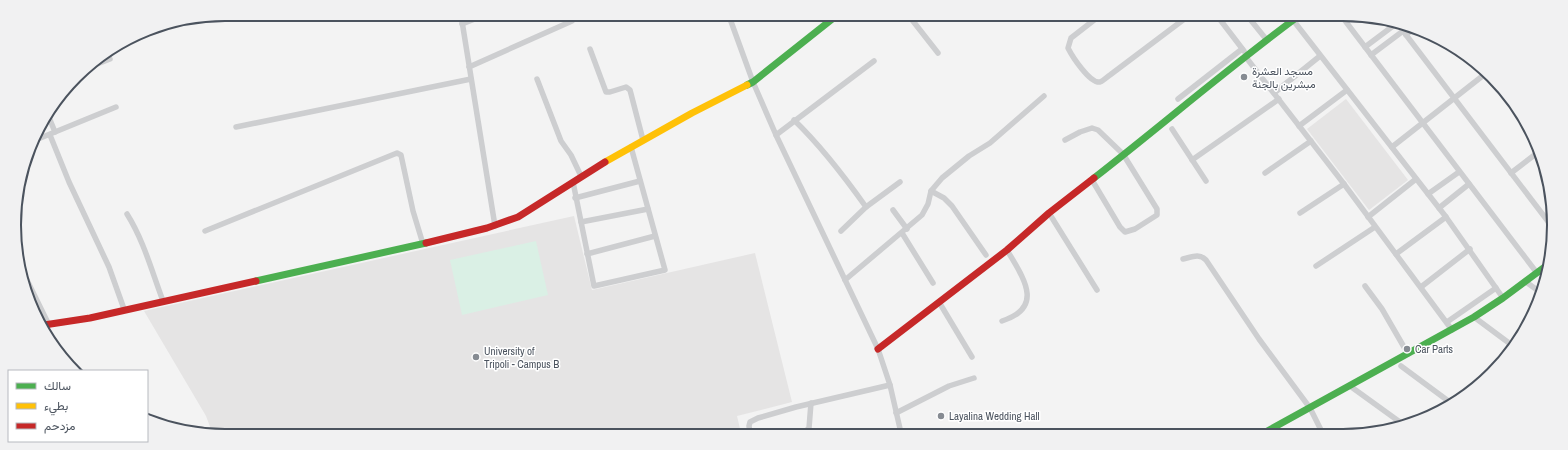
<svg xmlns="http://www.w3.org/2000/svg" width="1568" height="450" font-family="'Archivo Narrow',Vazirmatn,sans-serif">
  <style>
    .education { fill: #e5e4e4 }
    .green { fill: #daf0e5 }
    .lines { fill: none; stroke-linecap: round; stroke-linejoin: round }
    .street { stroke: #cdced0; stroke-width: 5.5 }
    .fast { stroke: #4caf50; stroke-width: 7 }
    .slow { stroke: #ffc107; stroke-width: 7 }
    .jam { stroke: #c62828; stroke-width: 7 }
    .poi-dot { fill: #868b92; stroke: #fff; stroke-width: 1.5 }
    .labels { text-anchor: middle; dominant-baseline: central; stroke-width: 3; stroke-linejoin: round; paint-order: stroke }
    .poi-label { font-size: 11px; fill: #4b535e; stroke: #fff; text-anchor: start }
    .rim { fill: none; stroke: #4b535e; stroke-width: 2 }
  </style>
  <rect width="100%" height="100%" fill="#f3f3f3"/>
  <!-- education -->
  <g class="education">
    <path d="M1346 99 1408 180 1369 210 1307 129Z"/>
    <path d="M574 216 592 290 755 253 792 402 737 416 741 433 212 432 206 416 144 311Z"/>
  </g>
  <!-- green -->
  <path class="green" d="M536 241 548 295 462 315 450 260Z"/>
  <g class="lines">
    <!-- street -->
    <g class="street">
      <path d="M461 15 495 226"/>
      <path d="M729 16 753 82 776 135 878 349 890 385 901 433"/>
      <path d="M909 16 938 53"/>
      <path d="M1098 17 1071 38 1068 48C1072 56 1090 84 1100 82 1103 81 1107 77 1110 75L1187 17"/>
      <path d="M1218 17 1244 51"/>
      <path d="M1249 18 1266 39"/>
      <path d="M1343 18 1537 273"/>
      <path d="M1293 20 1446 217 1503 298"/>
      <path d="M1397 23 1550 224"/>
      <path d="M462 24 485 15"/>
      <path d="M1406 35 1412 30"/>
      <path d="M1365 47 1397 23"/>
      <path d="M590 49 606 92H610L626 87 630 90 643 140"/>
      <path d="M1371 55 1403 31"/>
      <path d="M1245 56 1344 184 1452 330"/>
      <path d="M469 67 572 21 579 15"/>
      <path d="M84 69 110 59"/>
      <path d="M537 79 561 141 571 155 581 176"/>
      <path d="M1274 93 1320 56"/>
      <path d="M1178 99 1242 49"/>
      <path d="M48 115 55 132"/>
      <path d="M794 120C822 147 844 176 866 207"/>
      <path d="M1299 126 1347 90"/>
      <path d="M236 127 471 79"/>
      <path d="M1172 129 1206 181"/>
      <path d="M50 135 69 182 109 267 124 309"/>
      <path d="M776 135 874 61"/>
      <path d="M1065 140 1080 132 1092 128 1098 130 1123 154 1157 209V215L1135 229 1125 232 1120 227 1092 180"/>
      <path d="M33 141 116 107"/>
      <path d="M1392 147 1485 74"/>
      <path d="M1192 160 1279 99"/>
      <path d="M1265 173 1311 141"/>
      <path d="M1511 173 1537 153"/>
      <path d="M573 182 594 286 665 270 631 147"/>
      <path d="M931 191 944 198 952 206 986 255"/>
      <path d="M1428 194 1459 172"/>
      <path d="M575 198 640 181"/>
      <path d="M1439 208 1469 184"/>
      <path d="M893 210 907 229"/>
      <path d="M1049 213 1097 290"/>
      <path d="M1300 213 1344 184"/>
      <path d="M127 214C144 241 152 272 163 301"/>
      <path d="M1368 217 1416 179"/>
      <path d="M581 222 648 209"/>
      <path d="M205 231 397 153 401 155 413 211 423 244"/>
      <path d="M841 231 866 207 900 182"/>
      <path d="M902 233 933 283"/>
      <path d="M587 254 655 236"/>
      <path d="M1396 254 1446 217"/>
      <path d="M1183 259C1192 257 1199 253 1206 260L1259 339 1310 408 1323 434"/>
      <path d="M20 266 49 325"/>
      <path d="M1316 266 1375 227"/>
      <path d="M845 280 922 215 928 204 931 191 942 178 969 156 990 143 1044 96"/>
      <path d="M1526 282 1540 292"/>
      <path d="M1365 286 1382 309 1408 354"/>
      <path d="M1421 287 1470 249"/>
      <path d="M939 302 972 357"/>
      <path d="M1474 317 1513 346"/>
      <path d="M1002 321C1046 307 1022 276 1007 250"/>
      <path d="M1447 322 1496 288"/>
      <path d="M1401 366 1451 403"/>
      <path d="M1488 377 1511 345"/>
      <path d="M1350 386 1404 425"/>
      <path d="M896 413 949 386 974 378"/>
      <path d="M149 419 151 418"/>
      <path d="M188 432 193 429H202L205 432"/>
      <path d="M750 433 749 426 750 422 758 418 796 407 890 385"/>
      <path d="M804 433 809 428 811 403"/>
    </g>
    <!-- fast -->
    <g class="fast">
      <path d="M747 85 753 82 836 16"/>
      <path d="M1094 178C1162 125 1227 69 1296 18"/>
      <path d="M256 281 426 243"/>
      <path d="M1262 434 1474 317 1503 298 1550 263"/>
    </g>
    <!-- slow -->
    <path class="slow" d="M605 162 692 113 747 85"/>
    <!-- jam -->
    <g class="jam">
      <path d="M426 243 487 228 518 217 605 162"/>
      <path d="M44 325 90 318 256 281"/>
      <path d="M878 349 1007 250 1049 213 1094 178"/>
    </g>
  </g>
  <!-- markers -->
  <g class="poi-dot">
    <circle cx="1244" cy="77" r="4"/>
    <circle cx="1407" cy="349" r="4"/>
    <circle cx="476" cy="357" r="4"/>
    <circle cx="941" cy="416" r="4"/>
  </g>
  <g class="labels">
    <!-- poi labels -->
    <g class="poi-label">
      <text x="1252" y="71">مسجد العشرة<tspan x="1252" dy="13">مبشرين بالجنة</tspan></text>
      <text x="1415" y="349">Car Parts</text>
      <text x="484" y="351">University of<tspan x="484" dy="13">Tripoli - Campus B</tspan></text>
      <text x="949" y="416">Layalina Wedding Hall</text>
    </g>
  </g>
  <!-- crop -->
  <path d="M0 0H1568V450H0ZM225 21H1343A204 204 0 0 1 1547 225V225A204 204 0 0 1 1343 429H225A204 204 0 0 1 21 225V225A204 204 0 0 1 225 21Z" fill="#f1f1f2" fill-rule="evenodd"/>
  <path class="rim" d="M225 21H1343A204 204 0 0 1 1547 225V225A204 204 0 0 1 1343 429H225A204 204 0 0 1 21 225V225A204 204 0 0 1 225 21Z"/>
  <!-- legend -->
  <rect x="8" y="370" width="140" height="72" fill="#ffffff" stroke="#b7babf"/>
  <rect x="16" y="383" width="20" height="6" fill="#4caf50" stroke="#b7babf"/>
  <text x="44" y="390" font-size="12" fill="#4b535e">سالك</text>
  <rect x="16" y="403" width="20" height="6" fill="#ffc107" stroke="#b7babf"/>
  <text x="44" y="410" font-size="12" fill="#4b535e">بطيء</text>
  <rect x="16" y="423" width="20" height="6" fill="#c62828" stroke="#b7babf"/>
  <text x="44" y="430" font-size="12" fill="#4b535e">مزدحم</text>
</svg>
